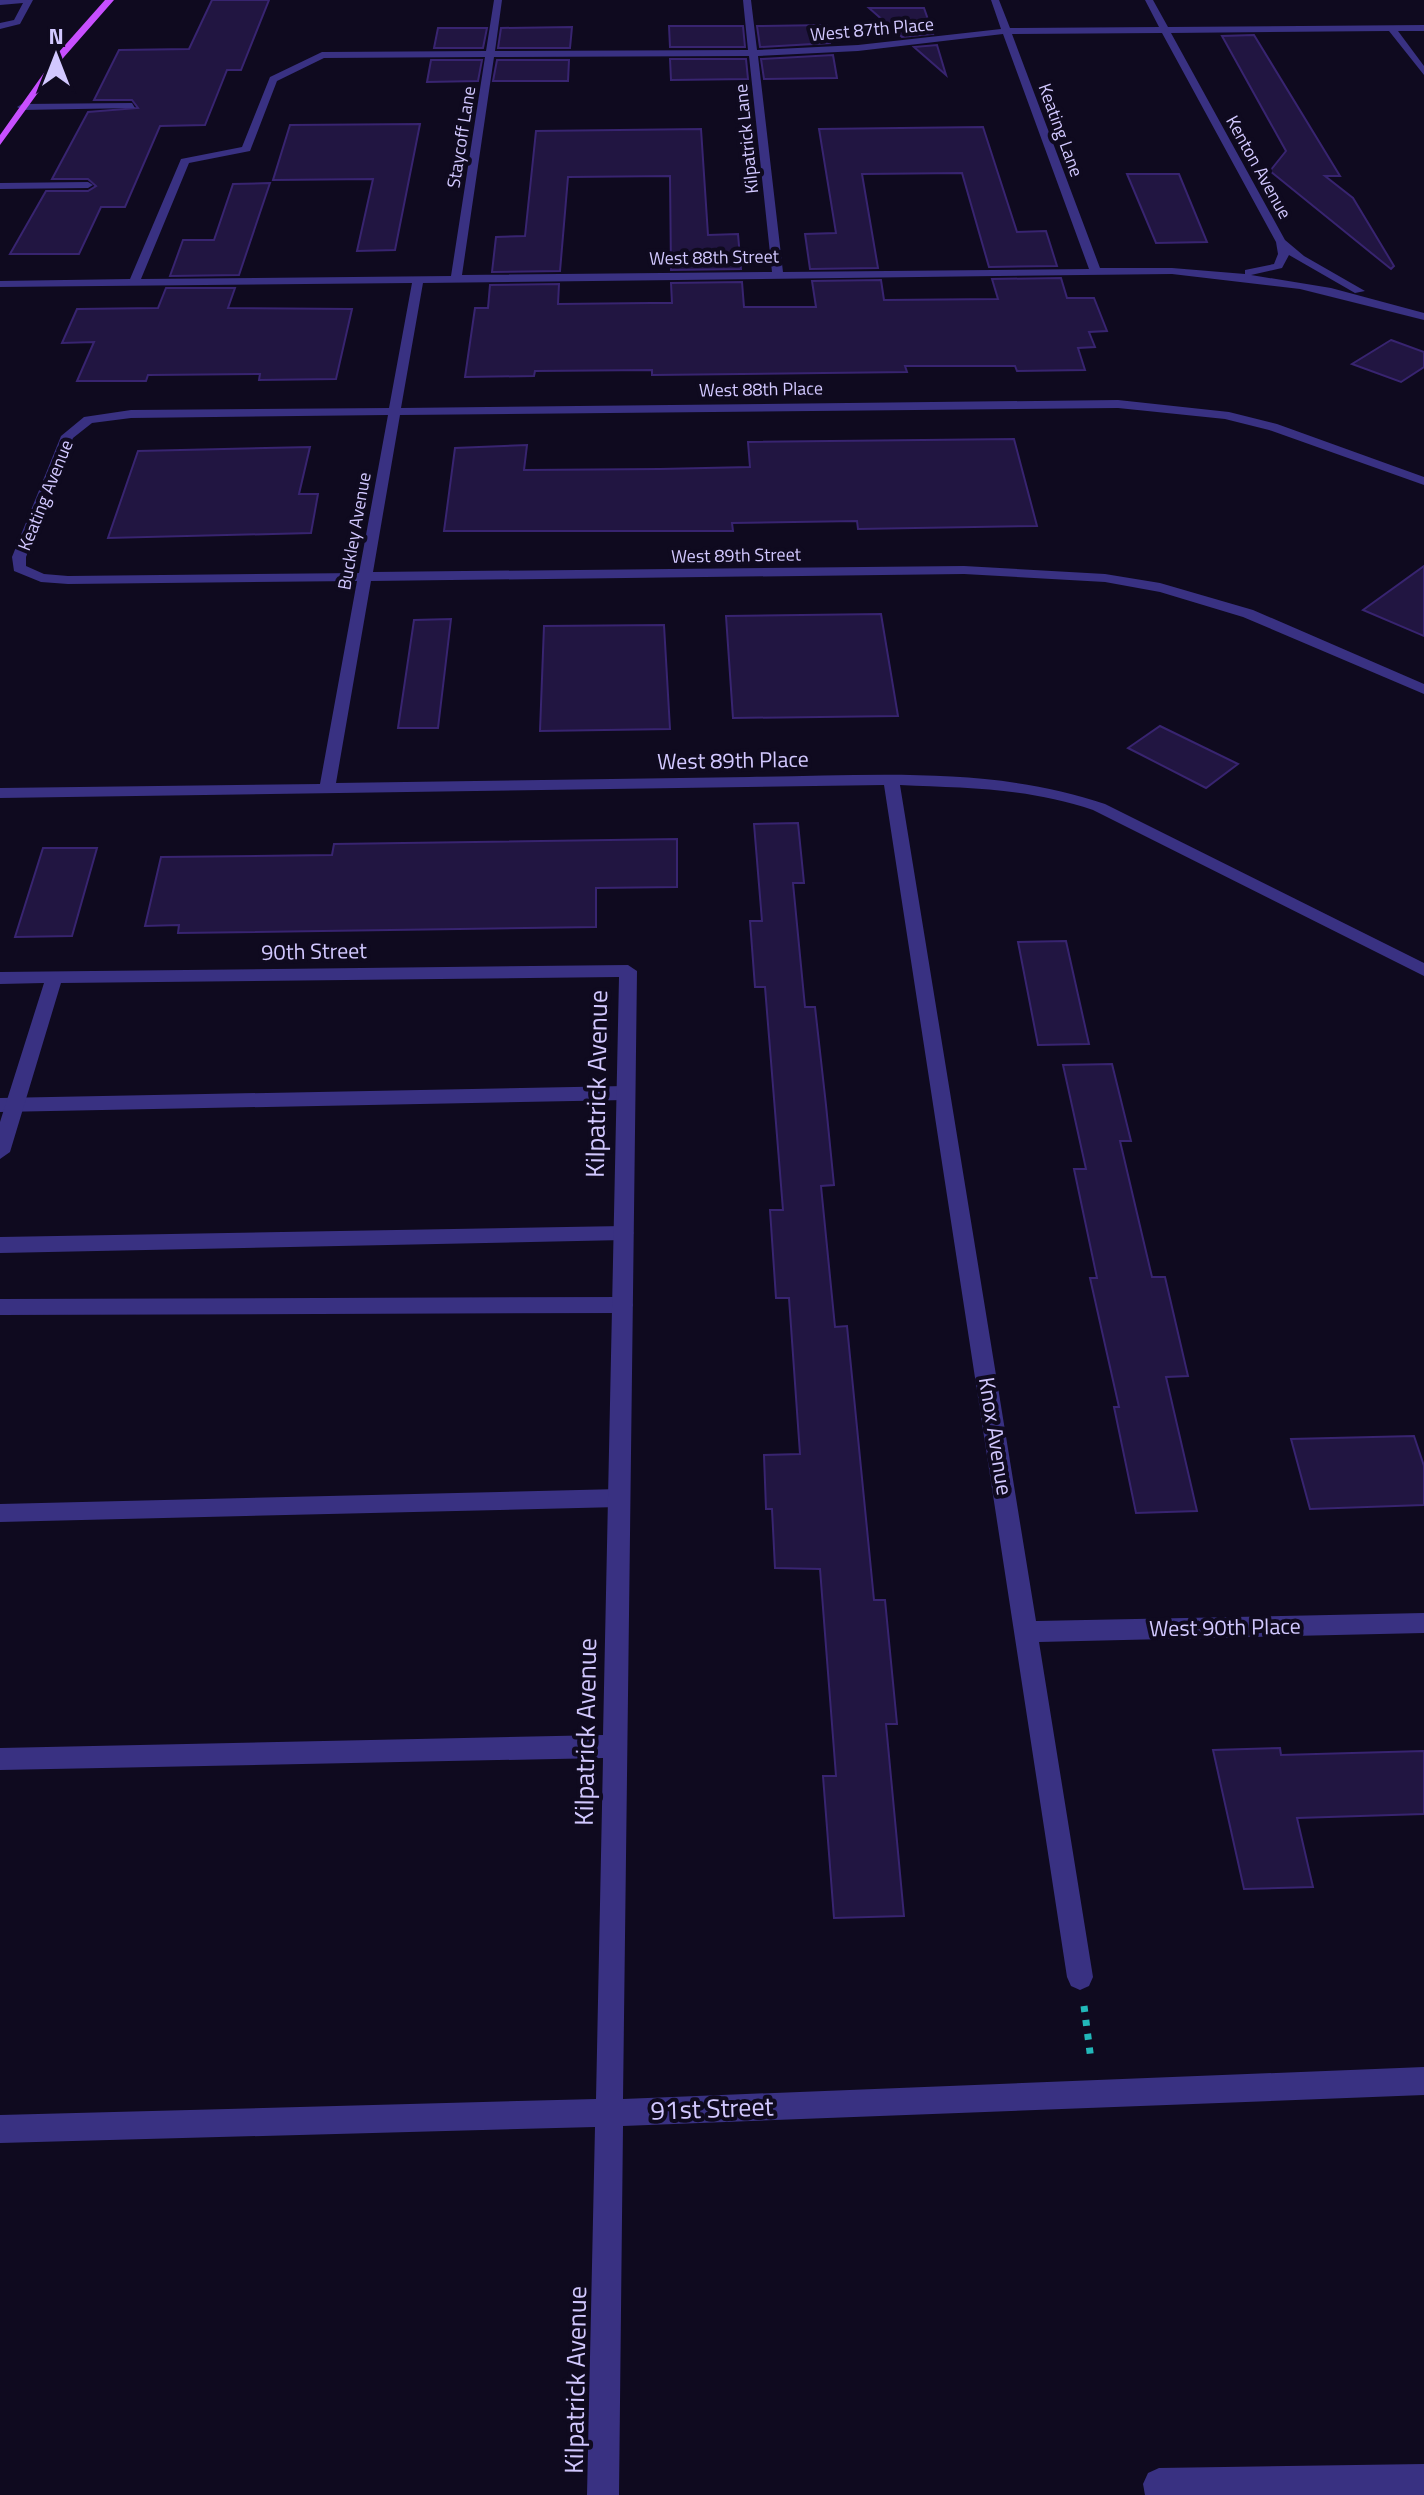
<svg xmlns="http://www.w3.org/2000/svg" width="1424" height="2495" font-family="'Titillium Web',sans-serif">
  <style>
    .building { fill: #211541; stroke: #382470; stroke-width: 2 }
    .lines { fill: none; stroke-linecap: round; stroke-linejoin: round }
    .path { stroke: #22b8b9; stroke-width: 7; stroke-dasharray: 6 8; stroke-linecap: butt }
    .lane { fill: #393182; fill-rule: evenodd }
    .street { fill: #393182; fill-rule: evenodd }
    .primary { fill: #c84fff; fill-rule: evenodd }
    .labels { text-anchor: middle; dominant-baseline: central; stroke-width: 8; stroke-linejoin: round; paint-order: stroke }
    .far-street-label { font-size: 18px; fill: #d2c8ff; stroke: #0f0a1f }
    .street-label { font-size: 22px; fill: #d2c8ff; stroke: #0f0a1f }
    .near-street-label { font-size: 26px; fill: #d2c8ff; stroke: #0f0a1f }
  </style>
  <rect width="100%" height="100%" fill="#0f0a1f"/>
  <!-- building -->
  <g class="building">
    <path d="M212 0H269L241 70H227L205 125 160 126 125 207H101L79 254H10L46 191H88L96 186 88 179H52L88 112 138 108 132 100H94L119 50 189 49Z"/>
    <path d="M869 8H924L933 34 902 37Z"/>
    <path d="M827 25 830 43 760 47 757 26Z"/>
    <path d="M669 26H743L745 47H670Z"/>
    <path d="M572 27 570 48H498L501 28Z"/>
    <path d="M438 28H487L483 48H434Z"/>
    <path d="M1254 35 1340 176H1325L1353 198 1394 266 1391 269 1270 171 1286 151 1222 36Z"/>
    <path d="M937 45 946 75 914 47Z"/>
    <path d="M833 55 837 78 764 79 761 59Z"/>
    <path d="M670 59H746L748 79 671 80Z"/>
    <path d="M431 60H482L478 81 427 82Z"/>
    <path d="M497 60H569L568 81H493Z"/>
    <path d="M420 124 395 250 357 251 373 179 273 180 290 125Z"/>
    <path d="M983 127 1017 232 1046 231 1057 266 989 267 962 173 862 174 878 268 810 269 805 234 836 233 819 129Z"/>
    <path d="M701 129 708 235 738 234 741 269 671 270 670 176 568 177 560 271 492 272 496 237 525 236 536 131Z"/>
    <path d="M1127 174H1179L1207 242 1156 243Z"/>
    <path d="M270 183 239 275 170 276 183 240H214L233 184Z"/>
    <path d="M1061 278 1067 298H1094L1107 331 1089 332 1095 347 1078 348 1085 370 1017 371 1015 366H905L907 372 652 375V370L535 371 534 376 465 377 475 308H488L490 285 559 284 558 304 651 303H672L671 283 742 282 744 307H816L812 281 881 280 884 300 998 299 992 279Z"/>
    <path d="M166 288H235L228 308 352 309 336 379 259 380 260 374 148 375 146 381H77L94 342 62 343 77 309 158 308Z"/>
    <path d="M1391 340 1424 352V367L1401 382 1352 364Z"/>
    <path d="M1014 439 1037 526 858 529 857 521 732 523 733 531H444L455 448 527 445 524 470 660 469 750 467 748 442Z"/>
    <path d="M310 447 299 494H318L311 533 108 538 138 451Z"/>
    <path d="M1424 566V636L1363 610Z"/>
    <path d="M881 614 898 716 733 718 726 616Z"/>
    <path d="M451 619 438 728H398L414 620Z"/>
    <path d="M664 625 670 729 540 731 544 626Z"/>
    <path d="M1160 726 1238 764 1206 788 1128 748Z"/>
    <path d="M798 823 804 883H793L805 1007H815L826 1105 834 1185 821 1186 835 1327 847 1326 874 1600H885L897 1724H886L904 1916 834 1918 823 1776H836L820 1569 775 1568 772 1509H766L764 1455 800 1454 789 1298H776L770 1210H783L765 987H755L750 921H762L754 824Z"/>
    <path d="M677 839V887L596 888V927L178 933 179 925 145 926 161 857 332 855 334 844Z"/>
    <path d="M43 848H97L72 936 15 937Z"/>
    <path d="M1066 941 1089 1044 1038 1045 1018 942Z"/>
    <path d="M1112 1064 1131 1141H1120L1152 1277H1165L1188 1376 1166 1377 1197 1511 1136 1513 1114 1407H1119L1090 1278H1097L1074 1169H1086L1063 1065Z"/>
    <path d="M1414 1436 1424 1466V1505L1310 1509 1291 1439Z"/>
    <path d="M1280 1748 1281 1755 1424 1751V1814L1297 1818 1313 1887 1244 1889 1213 1750Z"/>
  </g>
  <g class="lines">
    <!-- path -->
    <path class="path" d="M1084 2006 1091 2060"/>
    <!-- lane -->
    <g class="lane">
      <path d="M0 0H33L20 24 0 29V23L14 20 23 3 0 5Z"/>
      <path d="M132 103 135 108 22 110 17 107 22 104Z"/>
      <path d="M0 183 88 182 93 185 88 188 0 189Z"/>
      <path d="M626 1086 635 1093 626 1100 0 1112V1098Z"/>
      <path d="M624 1226 634 1233 624 1240 0 1253V1237Z"/>
      <path d="M623 1297 630 1299 633 1305 630 1311 623 1313 0 1315V1299Z"/>
      <path d="M619 1489 627 1491 630 1498 627 1505 619 1507 0 1522V1504Z"/>
      <path d="M1424 2464V2495H1145L1143 2484 1148 2473 1159 2468Z"/>
    </g>
    <!-- street -->
    <g class="street">
      <path d="M494 0H502L495 51 748 50 743 0H751L757 50 858 45 1001 29 991 0H999L1010 28 1159 27 1145 0H1153L1168 27 1424 25V31H1398L1424 66V75L1389 31 1171 33 1285 240 1304 256 1365 291 1355 293 1289 255 1282 268 1251 275 1331 288 1424 313V320L1300 289 1172 274 423 283 401 408 1118 400 1229 412 1277 424 1424 477V485L1269 430 1225 419 1118 408 400 415 373 572 964 566 1105 574 1160 583 1253 610 1424 684V694L1243 617 1160 592 1105 582 964 574 371 581 336 783C474 781 611 779 749 777 868 776 991 765 1105 804L1424 963V976L1093 810C1028 788 968 788 900 785L1036 1621 1424 1613V1633L1039 1642 1093 1977 1089 1986 1080 1990 1071 1986 1067 1977 884 785 0 798V788L320 784 357 581 68 584 41 582 14 571 12 557 61 436 84 417 131 410 389 408 412 283 0 287V281L130 279 181 159 242 147 270 77 322 52 486 51ZM1162 33 1276 242 1278 254 1274 264 1245 270V274L1172 268H1100L1012 34ZM1003 34 1089 269 783 272 758 56 858 51ZM749 56 772 272 462 275 494 57ZM485 57 451 276 141 279 189 163 250 151 277 81 324 58ZM388 415 359 573 68 576 44 574 26 566V557L73 438 92 423 131 418Z"/>
      <path d="M628 965 637 971 623 2099 1424 2067V2095L623 2126 619 2495H587L595 2127 0 2143V2115L596 2099 603 1758 0 1770V1748L603 1735 619 977 61 983 10 1152 0 1159V1122L44 983 0 984V972Z"/>
    </g>
    <!-- primary -->
    <path class="primary" d="M105 0H114L64 57 0 145V135L58 53Z"/>
  </g>
  <g class="labels">
    <!-- far-street labels -->
    <g class="far-street-label">
      <text transform="translate(872 29) rotate(-5)">West 87th Place</text>
      <text transform="translate(1061 130) rotate(70)">Keating Lane</text>
      <text transform="translate(461 137) rotate(-81)">Staycoff Lane</text>
      <text transform="translate(746 139) rotate(-96)">Kilpatrick Lane</text>
      <text transform="translate(1259 167) rotate(61)">Kenton Avenue</text>
      <text transform="translate(714 257) rotate(-1)">West 88th Street</text>
      <text transform="translate(761 389) rotate(-1)">West 88th Place</text>
      <text transform="translate(45 495) rotate(-68)">Keating Avenue</text>
      <text transform="translate(354 531) rotate(-80)">Buckley Avenue</text>
      <text transform="translate(736 555) rotate(-1)">West 89th Street</text>
    </g>
    <!-- street labels -->
    <g class="street-label">
      <text transform="translate(733 760) rotate(-1)">West 89th Place</text>
      <text transform="translate(314 951) rotate(-1)">90th Street</text>
      <text transform="translate(996 1436) rotate(81)">Knox Avenue</text>
      <text transform="translate(1225 1627) rotate(-1)">West 90th Place</text>
    </g>
    <!-- near-street labels -->
    <g class="near-street-label">
      <text transform="translate(596 1084) rotate(-89)">Kilpatrick Avenue</text>
      <text transform="translate(585 1732) rotate(-89)">Kilpatrick Avenue</text>
      <text transform="translate(712 2108) rotate(-2)">91st Street</text>
      <text transform="translate(575 2380) rotate(-89)">Kilpatrick Avenue</text>
    </g>
  </g>
  <!-- north arrow -->
  <g transform="translate(56 56)" stroke="#0f0a1f" stroke-width="6" paint-order="stroke">
  <path d="M0-6L14 30L0 20L-14 30Z" fill="#d2c8ff"/>
  <text y="-12" font-size="22" font-weight="bold" text-anchor="middle" fill="#d2c8ff">N</text>
  </g>
</svg>
